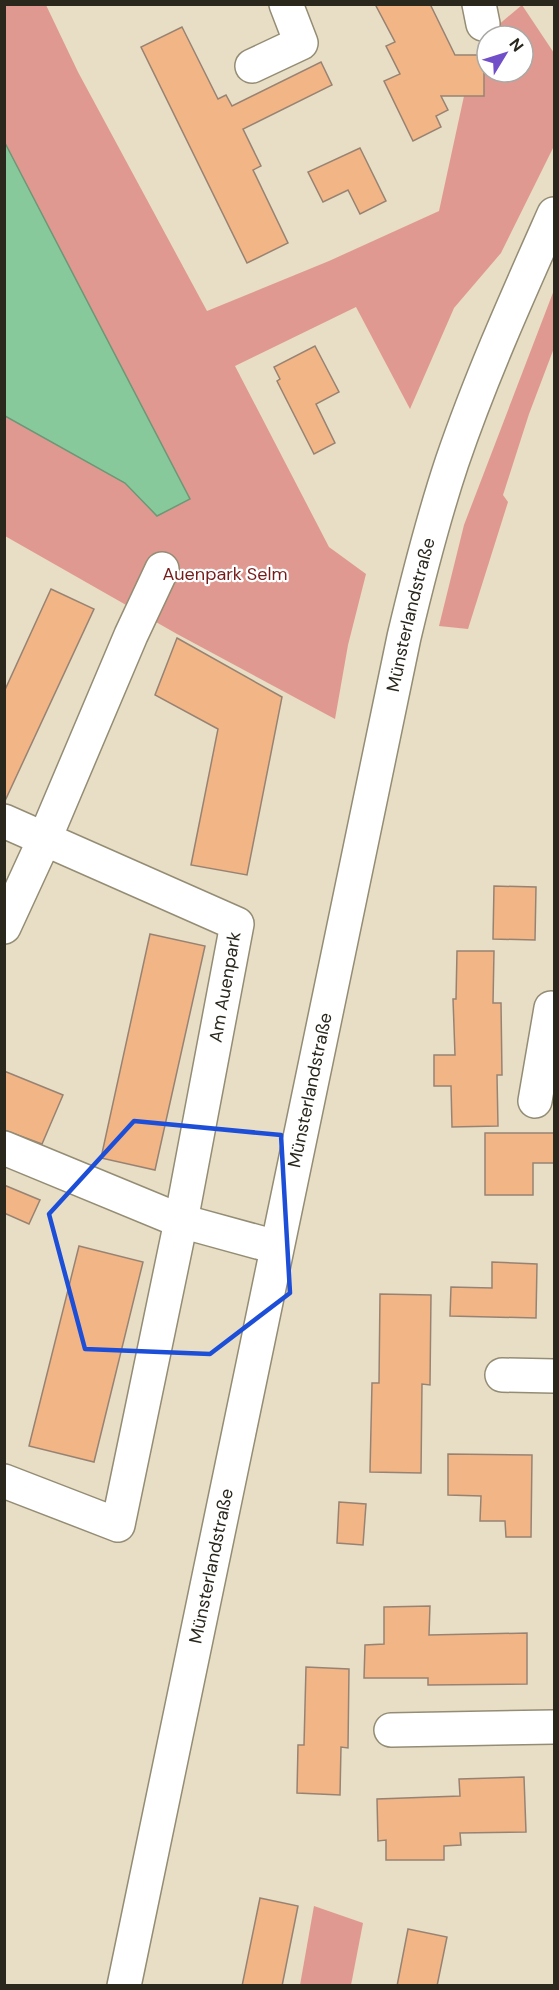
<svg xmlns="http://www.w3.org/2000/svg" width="559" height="1990" font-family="'DM Sans',sans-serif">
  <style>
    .green { fill: #e09990; fill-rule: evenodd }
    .water { fill: #88c99c; stroke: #6c9876; stroke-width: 1.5 }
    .building { fill: #f2b586; stroke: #988373; stroke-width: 1.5 }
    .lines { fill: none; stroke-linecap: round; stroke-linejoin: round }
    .street-casing { stroke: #948c74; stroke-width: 36 }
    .primary-casing { stroke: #948c74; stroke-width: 36 }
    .street { stroke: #fff; stroke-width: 33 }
    .primary { stroke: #fff; stroke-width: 33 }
    .marked { fill: none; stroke: #1d4ed8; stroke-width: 4.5; stroke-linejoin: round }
    .labels { text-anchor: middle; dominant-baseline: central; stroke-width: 4.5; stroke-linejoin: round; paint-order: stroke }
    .park-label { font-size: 18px; fill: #741b19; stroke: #fff }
    .street-label { font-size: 18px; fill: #2a271d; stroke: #fff }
  </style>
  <rect width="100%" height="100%" fill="#e7dec5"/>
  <!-- green -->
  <g class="green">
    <path d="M5 5H46L78 72 207 311 329 261 439 211 464 96 484 95V37L522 5 554 53V146L501 253 454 308 410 409 356 307 235 366 329 547 366 574 348 645 335 719 177 634 5 536ZM487 36H523V72H487Z"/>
    <path d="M554 290V348L529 414 503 495 508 502 468 629 439 626 464 525Z"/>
    <path d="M314 1906 363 1923 351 1985H300Z"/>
  </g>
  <!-- water -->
  <path class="water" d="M5 143 190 499 157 516 125 483 5 416Z"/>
  <!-- building -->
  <g class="building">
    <path d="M375 4H430L455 55H484V96H441L448 110 436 116 441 127 413 141 384 81 400 74 386 46 395 42Z"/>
    <path d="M182 27 218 99 226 95 232 106 321 62 332 85 243 129 261 166 253 170 288 243 247 263 141 47Z"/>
    <path d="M360 148 386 201 360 214 348 190 323 202 308 172Z"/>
    <path d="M315 346 339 392 316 404 335 443 314 454 277 381 280 379 274 367Z"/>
    <path d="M51 589 94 609 4 803V692Z"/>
    <path d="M177 638 282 697 247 875 191 865 218 729 155 695Z"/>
    <path d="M494 886 536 887 535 940 493 939Z"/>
    <path d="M150 934 205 946 155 1170 101 1158Z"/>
    <path d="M457 951H494L493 1003H501L502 1075H497L498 1126 452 1127 451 1086H434V1055H455L453 999H456Z"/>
    <path d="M4 1071 63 1095 42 1144 4 1130Z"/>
    <path d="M485 1133H555V1163H533V1195H485Z"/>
    <path d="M4 1185 40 1200 29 1224 4 1213Z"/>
    <path d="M79 1246 143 1262 94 1462 29 1446Z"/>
    <path d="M492 1262 537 1264 536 1318 450 1316 451 1287 492 1288Z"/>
    <path d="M380 1294 431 1295 430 1385 422 1384 421 1473 370 1472 372 1383H379Z"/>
    <path d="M448 1454 532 1455 531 1537H506L505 1521H480L481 1496 448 1495Z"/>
    <path d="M339 1502 366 1504 363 1545 337 1543Z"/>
    <path d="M430 1606 429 1635 527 1633V1684L428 1685V1678H364L365 1645 384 1644V1607Z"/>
    <path d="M306 1667 349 1669 348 1748 341 1747 340 1795 297 1793 298 1745H304Z"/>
    <path d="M524 1777 526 1832 460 1833 461 1845 444 1846V1860H386V1840L378 1841 377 1799 460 1796 459 1779Z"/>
    <path d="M260 1898 298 1906 282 1986H242Z"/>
    <path d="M408 1929 447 1937 437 1986H397Z"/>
  </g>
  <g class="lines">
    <defs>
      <g id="street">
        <path d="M479 4 483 24"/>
        <path d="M252 66 301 43 286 4"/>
        <path d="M4 821 237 924 181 1221 118 1525 4 1481"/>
        <path d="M4 927 45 838 131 635 162 569"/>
        <path d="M535 1101 551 1008"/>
        <path d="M4 1148 181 1221 276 1247"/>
        <path d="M502 1375 554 1376"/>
        <path d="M391 1730 554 1727"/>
      </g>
      <g id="primary">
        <path id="s1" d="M124 1986 404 637C418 578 433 519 452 462 481 377 518 295 554 214"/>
      </g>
    </defs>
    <!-- street casing -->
    <use href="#street" class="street-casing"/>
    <!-- primary casing -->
    <use href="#primary" class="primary-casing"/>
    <!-- street -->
    <use href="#street" class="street"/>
    <!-- primary -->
    <use href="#primary" class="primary"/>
  </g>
  <!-- marked area -->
  <path class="marked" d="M134 1121 281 1135 290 1293 210 1354 85 1349 49 1214Z"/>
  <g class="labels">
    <!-- park labels -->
    <g class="park-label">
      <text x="225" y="574">Auenpark Selm</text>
    </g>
    <!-- street labels -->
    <g class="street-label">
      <text stroke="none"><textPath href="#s1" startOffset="1401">Münsterlandstraße</textPath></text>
      <text transform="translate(225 987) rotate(-80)">Am Auenpark</text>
      <text stroke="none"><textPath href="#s1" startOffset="915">Münsterlandstraße</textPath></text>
      <text stroke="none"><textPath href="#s1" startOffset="429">Münsterlandstraße</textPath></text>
    </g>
  </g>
  <!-- border -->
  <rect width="559" height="1990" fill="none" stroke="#2a271d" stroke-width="12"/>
  <!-- north arrow -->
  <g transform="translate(505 54) rotate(52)"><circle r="28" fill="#ffffff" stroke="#aaa9a5" stroke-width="1.5"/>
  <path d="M0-4.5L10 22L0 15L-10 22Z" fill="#714fc8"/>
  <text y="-9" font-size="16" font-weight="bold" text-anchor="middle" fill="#2a271d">N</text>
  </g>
</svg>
